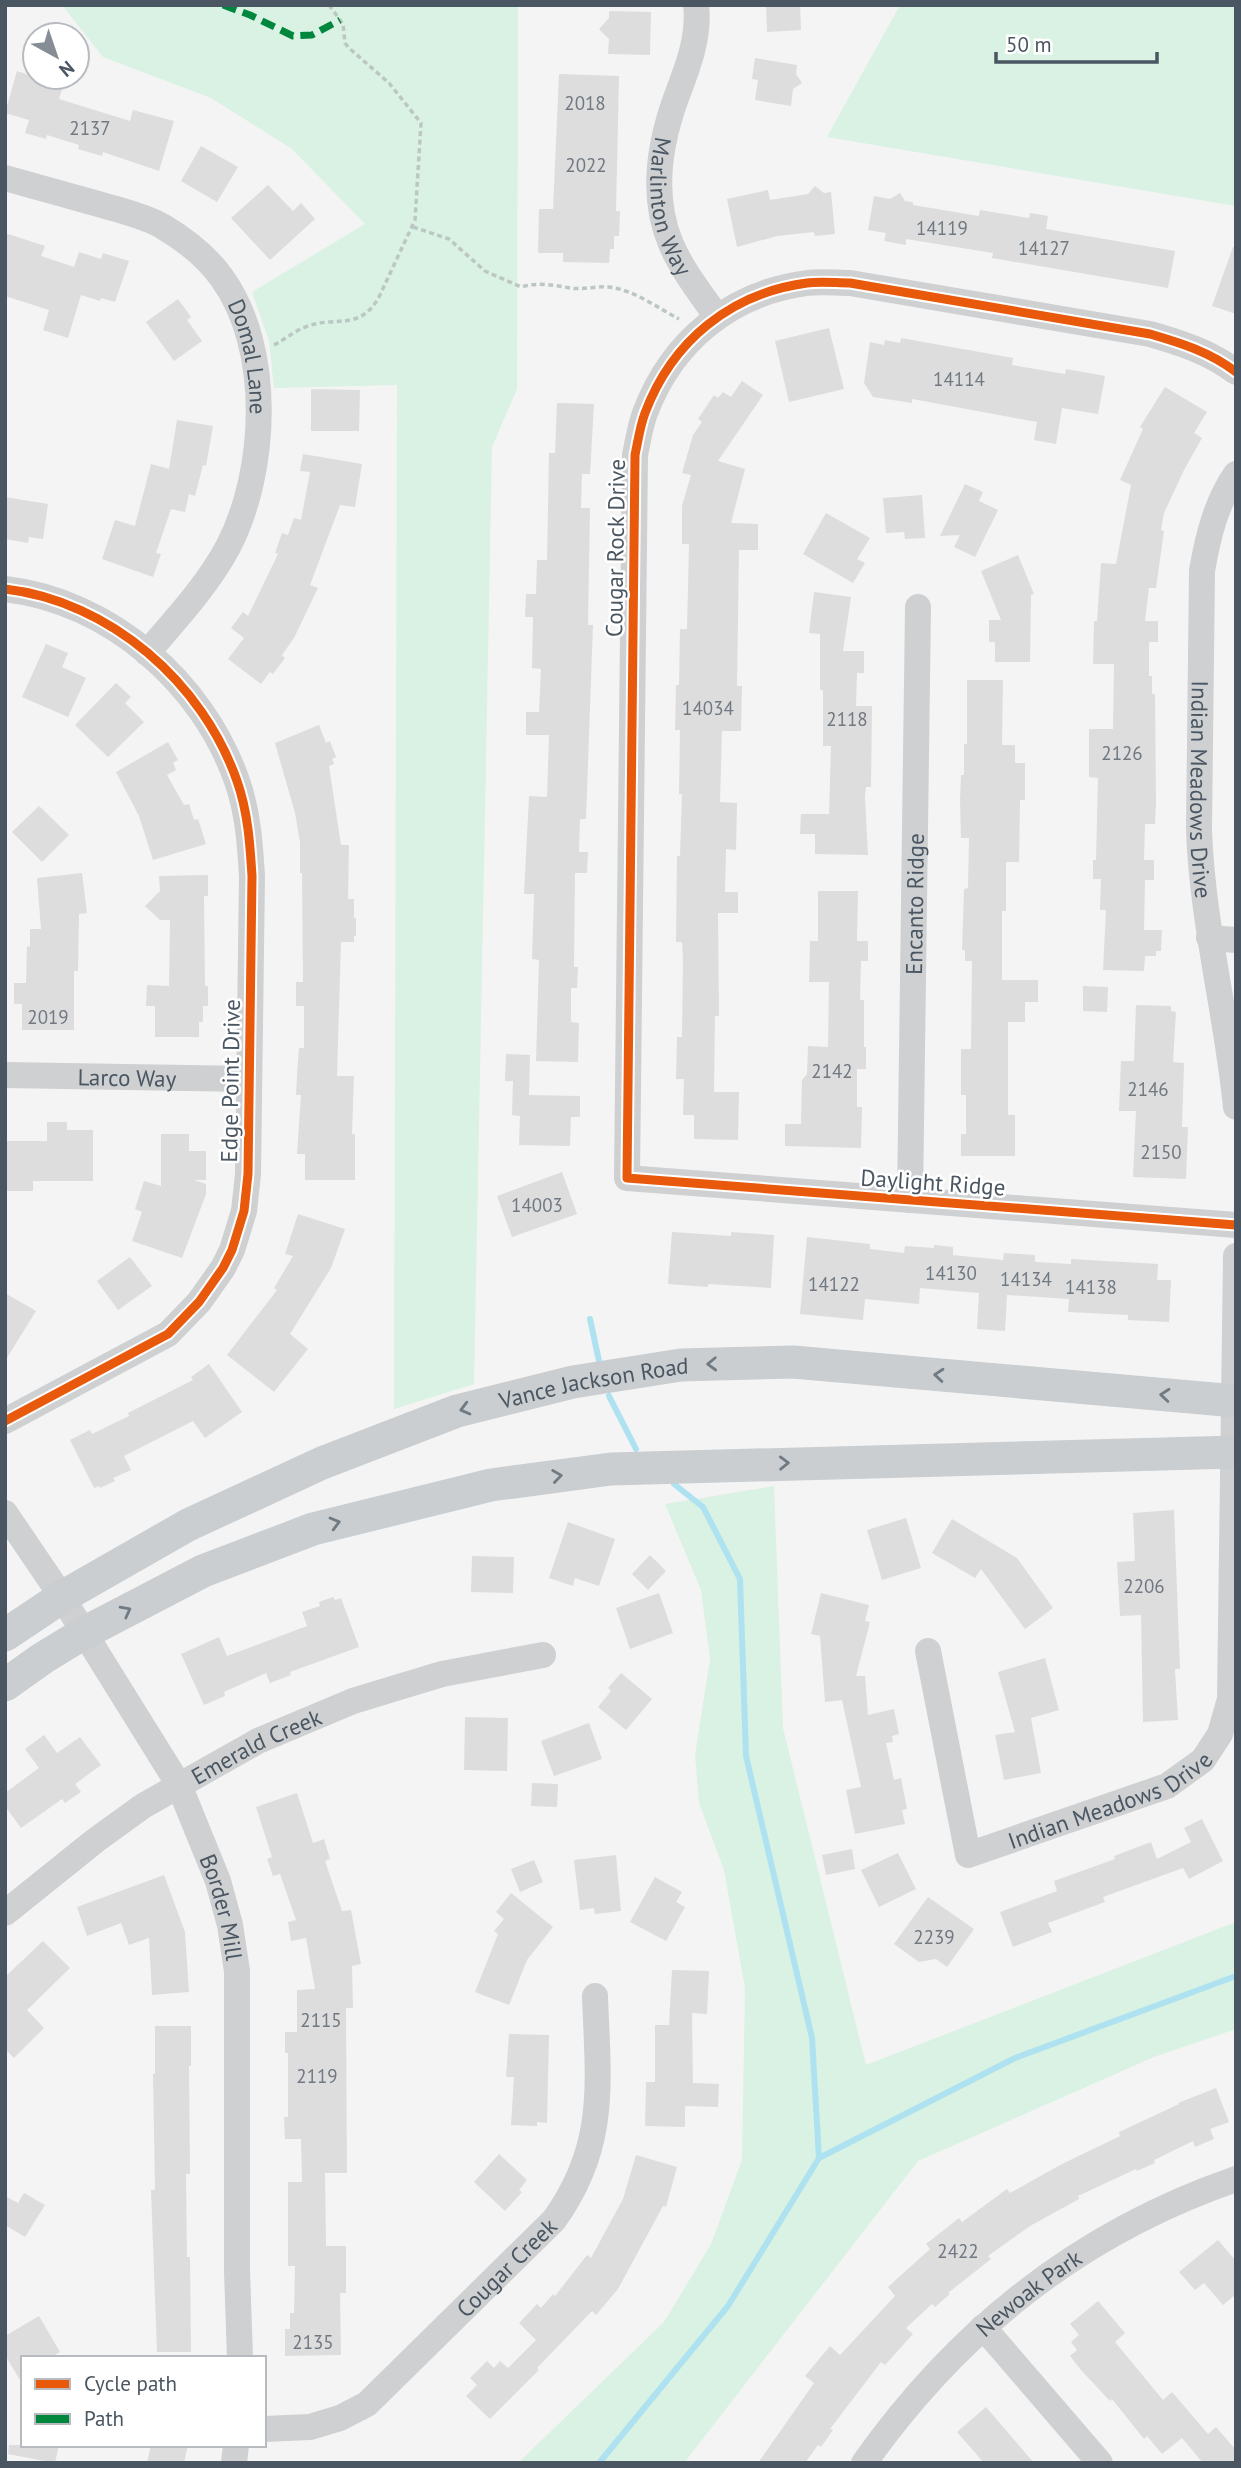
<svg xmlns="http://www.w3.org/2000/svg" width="1241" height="2468" font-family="'PT Sans',sans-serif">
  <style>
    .green { fill: #d9f2e3 }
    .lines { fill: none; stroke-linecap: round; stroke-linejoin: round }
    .stream { stroke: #aee2f0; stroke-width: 6 }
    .building { fill: #ddddde }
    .path { stroke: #bcc7c4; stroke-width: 3.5; stroke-dasharray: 5 3.5; stroke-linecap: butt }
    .minor { stroke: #ced0d2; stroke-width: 26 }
    .major { stroke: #caced1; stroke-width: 33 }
    .quiet { stroke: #00873e; stroke-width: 7; stroke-dasharray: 14 7; stroke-linecap: butt }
    .cycleway-casing { stroke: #fff; stroke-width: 13 }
    .cycleway { stroke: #e8590c; stroke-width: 9 }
    .oneway { stroke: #707a83 }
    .labels { text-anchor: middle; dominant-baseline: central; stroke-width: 5; stroke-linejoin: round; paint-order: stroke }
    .number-label { font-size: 19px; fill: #707881 }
    .street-label { font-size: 23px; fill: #4a5661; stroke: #fff }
  </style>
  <rect width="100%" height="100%" fill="#f4f4f4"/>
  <!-- green -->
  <g class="green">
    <path d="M62 5H518L517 389 492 447 474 1384 394 1409 397 385 274 388 269 341 252 292 365 224 292 149 211 98 103 57Z"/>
    <path d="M900 5H1236V206L827 137Z"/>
    <path d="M774 1486 783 1728 866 2065 1236 1922V2029L1154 2057 918 2161 684 2463H518L664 2322 711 2244 742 2160 745 1988 724 1870 699 1803 695 1755 710 1659 701 1590 665 1504Z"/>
  </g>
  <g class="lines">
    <!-- stream -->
    <g class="stream">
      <path d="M590 1319 599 1361"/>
      <path d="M609 1396 636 1449"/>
      <path d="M819 2158 1015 2058 1236 1976"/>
      <path d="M599 2463 728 2306 819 2158 812 2038 746 1756 740 1579 703 1507 674 1484"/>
    </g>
  </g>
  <!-- building -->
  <g class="building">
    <path d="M766 5H800L801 30 767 32Z"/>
    <path d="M609 11 651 12 650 55 608 54 609 39 599 29 609 18Z"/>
    <path d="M755 58 797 65 796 74 802 83 793 89 791 106 755 100 758 80 752 79Z"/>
    <path d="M17 71 63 86 59 99 130 121 133 110 174 121 159 171 103 152 102 156 78 149 79 145 47 135 46 139 25 133 29 120 5 113Z"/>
    <path d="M559 74 619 76 616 211H620L619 236H614V249H610L609 263 563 262V253H538L539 209H553Z"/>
    <path d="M201 146 238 167 217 202 181 181Z"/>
    <path d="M268 185 293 211 301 203 315 219 270 260 231 218Z"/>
    <path d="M815 186 824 193 831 192 835 234 815 236 814 232 777 236 737 247 727 199 768 190 770 200 808 194Z"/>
    <path d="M900 193 905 201 913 202V205L979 216 980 210 1029 218 1030 213 1048 216 1046 229 1175 251 1168 288 992 258 993 253 906 239V245L884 241 886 233 868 230 874 196 890 199Z"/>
    <path d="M5 233 45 246 41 256 74 267 79 252 101 259 103 253 129 261 115 302 101 298 100 301 81 295 68 338 43 330 49 310 5 296Z"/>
    <path d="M1233 247H1236V314L1212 306Z"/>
    <path d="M178 299 191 317 187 320 202 341 174 361 146 322Z"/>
    <path d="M829 328 844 389 789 402 775 341Z"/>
    <path d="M901 338 1013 358 1012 365 1065 374 1066 369 1105 376 1098 414 1062 408 1056 444 1034 440 1037 422 912 399V403L873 397 864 383 870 342 884 345 885 340 900 343Z"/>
    <path d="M742 381 763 395 718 461 745 469 731 523 758 524V550H739L737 686H742L741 731H722L720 802 737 803 736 850 726 849 725 892H738V913H718L719 1016H715L714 1092H739L738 1140 694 1139V1115H683L684 1079H676L677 1037H682L683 960 682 942H676L677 856H680L682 794H679L680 730H675L676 685H679L680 629H687L689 544H682V506L691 475 682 473 693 435 702 422 698 419 714 395 718 398 723 392 731 397Z"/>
    <path d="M1165 387 1207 412 1194 433 1202 438 1184 470 1164 513 1161 530 1164 531 1156 588H1149L1145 621H1158V642H1149V676H1152V694H1155L1156 803 1155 824H1145L1144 860H1154V880H1145L1144 930H1162L1161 951H1156V956H1145L1144 971 1103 970 1106 910H1100L1101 879H1093V860H1096L1098 778 1089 777V729H1113L1114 664H1093L1094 621H1097L1101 563 1116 564 1131 485 1120 480 1143 429 1140 427Z"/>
    <path d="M311 389 360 390 359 431H311Z"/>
    <path d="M557 403 594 404 590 474H582L581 508H590L588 625H593L586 819H580L579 852H588L587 873H575L574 967H578L577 988H571V1022L579 1023 578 1062 536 1061 539 960 532 959 534 894H524L529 796 547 797 549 735H526V712H539L541 669 532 668 533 617H525L526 594H536L537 560H547L549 453H555Z"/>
    <path d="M177 420 213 426 206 466 203 465 195 496 189 494 185 512 171 509 156 553 161 554 153 577 102 559 115 520 135 526 151 464 169 469Z"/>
    <path d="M303 454 362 464 355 507 340 505 310 585 318 588 294 638 282 655 285 658 273 674 270 672 261 684 228 659 244 638 231 628 243 612 248 616 278 554 275 553 282 533 288 535 294 518 301 520 310 472 300 471Z"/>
    <path d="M965 484 983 492 979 501 998 510 975 557 954 547 960 535 940 536Z"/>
    <path d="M922 495 925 538 905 539 904 532 886 533 883 498Z"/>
    <path d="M5 497 48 504 43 539 29 537 28 543 5 539Z"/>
    <path d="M826 513 870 538 857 559 865 563 853 583 803 554Z"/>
    <path d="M1018 555 1034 594 1031 595 1030 662H995V642H989V620H1001L981 571Z"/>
    <path d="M814 592 851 597 843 651H864V673H857L856 706H872L871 787H866L865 797 868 855 815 854V834H800L801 814H829L831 746H823V690H820V634L809 633Z"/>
    <path d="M46 644 68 653 62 667 86 678 68 717 22 697Z"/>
    <path d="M967 680H1003L1002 745H1015V763H1025V800H1020L1019 862H1006V911H1002V980H1038V1002H1025V1022H1008V1115H1015V1156H961V1134H966V1095H961V1049H971L972 961H965V950H962L964 889 968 888 969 838H961L960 800 961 775H964V744H967Z"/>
    <path d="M116 683 131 697 125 703 144 722 108 757 75 725Z"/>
    <path d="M319 725 326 743 330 741 336 757 332 759 334 764 329 766 341 845H349L348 899H354V918H356V936H354V942H341L337 1076H354L352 1134H355V1180H305V1154H297L301 1095H296L297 1075 299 1048H304V1006H296V982H303L302 873H300V842L295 813 275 743Z"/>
    <path d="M168 742 178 760 173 763 176 770 167 775 184 805 189 804 194 820 198 819 206 844 153 860 139 816 116 772Z"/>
    <path d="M39 806 69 835 42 862 12 832Z"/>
    <path d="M82 873 87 913 79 914 78 971H74V1030H22V1004H14V983H26L27 946 30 947V929H41L37 878Z"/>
    <path d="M208 875V896H204L205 986H208V1006H203V1022H199V1037H155V1006H146L147 985 169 986 170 920H160L145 906 160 891 159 876Z"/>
    <path d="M818 891H858L857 941H868V961H861L860 1000H864V1047H866V1069H857V1107H862L861 1148 785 1146V1124H801L802 1080 807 1074 808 1046 828 1047 829 982H809L810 941H818Z"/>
    <path d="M1083 986 1108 987 1107 1012 1083 1011Z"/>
    <path d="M1136 1005 1171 1006V1011L1176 1012 1173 1062 1184 1063 1182 1127H1188L1186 1179 1133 1177 1136 1111H1119L1121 1061H1134Z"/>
    <path d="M506 1054 530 1055 529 1095 580 1096V1117H571L570 1146 519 1145 520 1116 512 1115 513 1081H505Z"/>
    <path d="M47 1122H67V1130H93V1181H33V1191H5V1141H47Z"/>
    <path d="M161 1134H189V1151H206V1180H194L206 1184V1194L182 1258 132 1241 142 1212 135 1209 144 1181 161 1186Z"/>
    <path d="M562 1172 577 1214 512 1237 497 1196Z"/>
    <path d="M298 1214 345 1229 331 1268 290 1334 308 1349 274 1392 227 1355 277 1290 274 1288 293 1256 285 1254Z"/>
    <path d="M672 1232 731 1236V1232L774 1235 771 1288 708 1284V1287L668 1284Z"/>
    <path d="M807 1237 870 1244V1249L904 1253 905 1246 934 1248V1245L953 1247V1255L1003 1260 1004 1253 1035 1255V1262L1071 1264V1259L1158 1264 1157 1280H1171L1169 1322 1128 1320V1315L1068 1312 1069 1299 1007 1295 1005 1331 977 1329 979 1293 920 1288 919 1304 865 1299 863 1320 800 1314Z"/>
    <path d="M130 1257 152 1286 118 1310 97 1281Z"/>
    <path d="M5 1293 36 1311 5 1361Z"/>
    <path d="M209 1364 242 1412 205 1438 193 1421 124 1456 131 1470 113 1478 115 1481 100 1488 99 1486 94 1488 70 1440 90 1430 92 1434 129 1416 128 1413 193 1380 191 1377Z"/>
    <path d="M1174 1510 1180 1669H1175L1178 1720 1143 1722 1141 1615 1120 1616 1117 1562 1135 1561 1133 1513Z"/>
    <path d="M906 1518 921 1568 882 1580 867 1530Z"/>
    <path d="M952 1519 1017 1558 1053 1608 1025 1629 981 1569 975 1578 932 1553Z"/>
    <path d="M568 1522 615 1539 599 1586 575 1578 573 1586 549 1578Z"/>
    <path d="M650 1555 666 1571 648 1590 632 1574Z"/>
    <path d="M472 1556 514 1557 513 1593 471 1592Z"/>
    <path d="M659 1593 673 1633 630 1649 616 1608Z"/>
    <path d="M821 1593 869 1605 865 1621 870 1622 856 1676H865L868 1715 894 1709 899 1734 892 1736 893 1742 886 1743 894 1780 901 1778 907 1809 902 1810 905 1824 855 1834 846 1790 861 1787 842 1700 825 1702 820 1636 811 1634Z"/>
    <path d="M333 1597 335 1600 341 1598 359 1647 290 1672 291 1675 270 1683 266 1673 224 1692 225 1696 204 1705 181 1654 219 1637 227 1656 307 1626 302 1612 320 1606 319 1602Z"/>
    <path d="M1045 1658 1059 1710 1031 1718 1041 1773 1004 1780 995 1735 1015 1732 998 1672Z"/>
    <path d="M621 1673 652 1699 626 1730 598 1707 611 1691 608 1688Z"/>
    <path d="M465 1717 508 1718 507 1771 464 1770Z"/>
    <path d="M589 1723 602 1759 554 1776 541 1741Z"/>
    <path d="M44 1735 57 1753 80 1737 101 1765 75 1784 81 1792 65 1803 62 1799 21 1828 5 1806V1793L39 1768 25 1749Z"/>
    <path d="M532 1783 558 1784 557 1807 531 1806Z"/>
    <path d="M297 1793 313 1843 324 1839 330 1859 325 1861 342 1911 351 1910 361 1964 352 1966 353 2008H346L347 2173H325L326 2246H346V2293H340L341 2355 285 2356V2329H290V2313H294L295 2266H288V2182H302L301 2139H285L284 2117H288V2053H285V2032H297V1990L315 1989 306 1938 291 1941 288 1922 296 1920 280 1874 273 1876 267 1859 272 1857 256 1807Z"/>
    <path d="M1202 1819 1223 1861 1189 1879 1183 1868 1103 1897 1105 1902 1048 1923 1052 1932 1013 1947 1000 1912 1057 1891 1054 1881 1115 1859 1114 1856 1151 1842 1157 1859 1191 1842 1184 1828Z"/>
    <path d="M852 1849 855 1869 826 1875 822 1855Z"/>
    <path d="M898 1853 916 1889 879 1907 861 1870Z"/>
    <path d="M616 1855 621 1911 595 1914 594 1908 580 1910 574 1860Z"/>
    <path d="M534 1860 543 1882 520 1892 511 1869Z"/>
    <path d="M164 1875 185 1932 189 1992 152 1995 149 1938 129 1945 121 1923 87 1936 77 1907Z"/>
    <path d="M655 1877 682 1892 676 1902 685 1907 666 1941 630 1922Z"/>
    <path d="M511 1893 553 1927 527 1960 509 2005 475 1992 498 1934 494 1931 504 1919 496 1912Z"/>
    <path d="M928 1897 974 1929 947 1967 936 1959 919 1962 894 1944Z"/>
    <path d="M43 1941 70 1968 27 2010 44 2028 14 2058 5 2049V1977Z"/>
    <path d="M672 1970 709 1971 707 2014 692 2013 693 2083 719 2084 718 2107 685 2106V2127L645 2126 646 2082H655V2025H669Z"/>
    <path d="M155 2026H191V2066H189L190 2174H186L187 2257H190L191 2352H157L151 2190H155L153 2074H155Z"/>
    <path d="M509 2034 549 2035 547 2123 537 2122V2126L511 2125 514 2077H506Z"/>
    <path d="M1216 2088 1229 2122 1210 2129 1214 2139 1195 2147 1193 2141 1154 2160 1155 2163 1137 2171 1136 2169 1078 2196 1079 2199 1030 2226 988 2256 991 2259 948 2293 950 2294 935 2307 932 2304 906 2328 913 2334 885 2365 881 2362 830 2429 833 2430 821 2447 818 2445 805 2463H758L814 2383 805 2376 830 2346 840 2355 895 2296 888 2287 930 2249 926 2244 959 2218 962 2222 1007 2189 1010 2193 1060 2165 1120 2136 1119 2132 1179 2104 1178 2103Z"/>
    <path d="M499 2154 527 2180 519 2190 522 2192 505 2211 474 2182Z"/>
    <path d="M636 2155 677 2167 666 2207 663 2206 618 2289 596 2315 592 2311 537 2368 539 2370 490 2419 466 2396 477 2385 470 2378 487 2361 494 2368 500 2361 508 2368 536 2340 519 2323 537 2304 541 2308 553 2294 555 2296 587 2255 591 2258 623 2199Z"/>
    <path d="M24 2193 45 2205 25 2237 5 2225V2196L18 2203Z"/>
    <path d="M1218 2240 1236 2261V2294L1223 2305 1204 2283 1195 2290 1179 2272Z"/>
    <path d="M1098 2301 1125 2333 1115 2342 1163 2400 1172 2392 1208 2434 1216 2427 1236 2450V2463H1203L1182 2438 1162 2454 1147 2436 1144 2439 1112 2399 1110 2401 1081 2370 1070 2356 1077 2350 1071 2342 1079 2335 1070 2324Z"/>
    <path d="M39 2316 60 2352 50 2358H23V2385L5 2355V2336Z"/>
    <path d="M986 2407 1034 2463H984L957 2432Z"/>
    <path d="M9 2445H59L55 2463 8 2454Z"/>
    <path d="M151 2445H188L184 2463H147Z"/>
  </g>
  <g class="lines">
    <!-- path -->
    <g class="path">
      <path d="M413 227 449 239 485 271 521 287C538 282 553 285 570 288 583 290 596 286 609 287 634 290 658 308 679 319"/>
      <path d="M274 345C284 340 293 332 303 328 334 314 359 333 379 297L415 220 421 123 389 83 349 48 345 43 343 24 329 5"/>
    </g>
    <!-- minor -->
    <g class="minor">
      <path id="s1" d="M696 5C700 37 687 69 676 98 659 145 651 197 671 244 682 270 701 294 717 317"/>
      <path id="s2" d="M5 178C38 187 70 196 102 205 122 211 144 216 162 226 184 239 207 257 222 278 273 349 267 472 228 547 207 586 176 619 147 653"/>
      <path d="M1236 372C1210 352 1181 343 1150 334L850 283C836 283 821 281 807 283 731 293 672 341 645 413 640 426 638 441 635 455L627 1178 1236 1225"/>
      <path id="s3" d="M1236 474C1216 503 1208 536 1202 571L1199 829C1202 923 1227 1014 1236 1107"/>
      <path d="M5 589C110 601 203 683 237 781 248 812 250 844 252 876L248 1174 244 1211 232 1250 223 1268 199 1302 168 1334 5 1421"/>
      <path d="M1209 938 1236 940"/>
      <path id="s4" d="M5 1075 248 1079"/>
      <path id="s5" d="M910 1200 918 607"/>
      <path id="s6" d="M5 1513 62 1597 179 1785 218 1881 230 1925 237 1971V2271L240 2358"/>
      <path id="s7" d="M928 1651 968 1855 1167 1786 1203 1760 1220 1734 1230 1699 1236 1256"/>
      <path id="s8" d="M5 1913 96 1840 143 1806 258 1741 353 1701 442 1674 543 1655"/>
      <path d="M983 2327 1100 2463"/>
      <path id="s9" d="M264 2429 310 2427 340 2418 367 2404 554 2220C608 2145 598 2082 595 1996"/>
      <path d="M234 2463 236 2445"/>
      <path id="s10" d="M864 2463C958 2330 1082 2232 1236 2179"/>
    </g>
    <!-- major -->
    <g class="major">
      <path id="s11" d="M5 1635 62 1597 188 1525 322 1463 457 1411 573 1382 681 1365 793 1362 1236 1401"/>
      <path d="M5 1685 43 1658 84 1633 203 1571 313 1529 491 1485 611 1469 1236 1452"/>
    </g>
    <!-- quiet -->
    <path class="quiet" d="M223 5 250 15 293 36 312 35 340 20"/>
    <defs>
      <g id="cycleway">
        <path d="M1236 372C1210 352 1181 343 1150 334L850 283C836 283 821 281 807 283 731 293 672 341 645 413 640 426 638 441 635 455L627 1178 1236 1225"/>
        <path d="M5 589C110 601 203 683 237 781 248 812 250 844 252 876L248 1174 244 1211 232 1250 223 1268 199 1302 168 1334 5 1421"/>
      </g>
    </defs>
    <!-- cycleway casing -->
    <use href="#cycleway" class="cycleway-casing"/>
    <!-- cycleway -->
    <use href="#cycleway" class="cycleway"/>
  </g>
  <!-- one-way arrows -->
  <defs><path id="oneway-chevron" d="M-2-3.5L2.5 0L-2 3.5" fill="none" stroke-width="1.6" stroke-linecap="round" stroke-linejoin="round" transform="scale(1.75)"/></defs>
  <g class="oneway">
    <use href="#oneway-chevron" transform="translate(712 1364) rotate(178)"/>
    <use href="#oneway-chevron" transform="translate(939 1375) rotate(-175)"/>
    <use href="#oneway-chevron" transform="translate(1165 1395) rotate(-175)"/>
    <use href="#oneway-chevron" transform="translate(465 1409) rotate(165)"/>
    <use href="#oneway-chevron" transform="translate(784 1463) rotate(-1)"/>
    <use href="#oneway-chevron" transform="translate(557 1476) rotate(-8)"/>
    <use href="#oneway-chevron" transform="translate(335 1523) rotate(-15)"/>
    <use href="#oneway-chevron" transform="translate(126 1611) rotate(-28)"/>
  </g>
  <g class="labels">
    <!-- number labels -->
    <g class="number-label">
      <text x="585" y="103">2018</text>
      <text x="90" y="128">2137</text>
      <text x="586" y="165">2022</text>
      <text x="942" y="228">14119</text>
      <text x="1044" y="248">14127</text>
      <text x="959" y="379">14114</text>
      <text x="708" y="708">14034</text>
      <text x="847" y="719">2118</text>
      <text x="1122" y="753">2126</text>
      <text x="48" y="1017">2019</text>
      <text x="832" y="1071">2142</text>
      <text x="1148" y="1089">2146</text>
      <text x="1161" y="1152">2150</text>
      <text x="537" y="1205">14003</text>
      <text x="951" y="1273">14130</text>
      <text x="1026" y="1279">14134</text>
      <text x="834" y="1284">14122</text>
      <text x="1091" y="1287">14138</text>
      <text x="1144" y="1586">2206</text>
      <text x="934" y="1937">2239</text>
      <text x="321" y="2020">2115</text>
      <text x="317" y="2076">2119</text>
      <text x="958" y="2251">2422</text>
      <text x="313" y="2342">2135</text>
    </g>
    <!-- street labels -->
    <g class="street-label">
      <text stroke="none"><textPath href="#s1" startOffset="208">Marlinton Way</textPath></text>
      <text stroke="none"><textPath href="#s2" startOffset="329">Domal Lane</textPath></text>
      <text transform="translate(615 548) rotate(-89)">Cougar Rock Drive</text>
      <text stroke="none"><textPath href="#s3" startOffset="322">Indian Meadows Drive</textPath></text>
      <text stroke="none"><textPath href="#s5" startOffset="296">Encanto Ridge</textPath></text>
      <text stroke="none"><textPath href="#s4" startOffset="122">Larco Way</textPath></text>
      <text transform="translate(230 1081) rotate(-89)">Edge Point Drive</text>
      <text transform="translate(933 1182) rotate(4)">Daylight Ridge</text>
      <text stroke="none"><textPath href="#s11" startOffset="646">Vance Jackson Road</textPath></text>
      <text stroke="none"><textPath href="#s8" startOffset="303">Emerald Creek</textPath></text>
      <text stroke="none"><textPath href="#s7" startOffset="360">Indian Meadows Drive</textPath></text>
      <text stroke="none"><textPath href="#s6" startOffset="453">Border Mill</textPath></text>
      <text stroke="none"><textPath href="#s9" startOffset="303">Cougar Creek</textPath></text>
      <text stroke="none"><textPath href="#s10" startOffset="238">Newoak Park</textPath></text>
    </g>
  </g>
  <!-- border -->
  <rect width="1241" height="2468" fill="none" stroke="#4a5661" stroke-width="14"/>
  <!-- legend -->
  <rect x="21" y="2356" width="245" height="91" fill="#ffffff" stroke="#b7bbc0" stroke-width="2"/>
  <rect x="35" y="2379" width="35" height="10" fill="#e8590c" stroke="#b7bbc0" stroke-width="2"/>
  <text x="84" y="2391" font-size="21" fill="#4a5661">Cycle path</text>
  <rect x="35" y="2414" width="35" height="10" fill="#00873e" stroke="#b7bbc0" stroke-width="2"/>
  <text x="84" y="2426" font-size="21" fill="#4a5661">Path</text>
  <!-- north arrow -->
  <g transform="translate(56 56) rotate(140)"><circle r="33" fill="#ffffff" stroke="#b7bbc0" stroke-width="2"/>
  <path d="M0-5L12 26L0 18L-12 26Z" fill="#868d94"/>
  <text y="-10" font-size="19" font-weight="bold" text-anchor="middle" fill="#4a5661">N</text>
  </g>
  <!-- scale -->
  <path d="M996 52v10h161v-10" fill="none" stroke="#4a5661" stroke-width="3.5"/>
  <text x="1006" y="52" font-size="21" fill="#4a5661" stroke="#ffffff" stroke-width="5" paint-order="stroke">50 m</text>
</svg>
